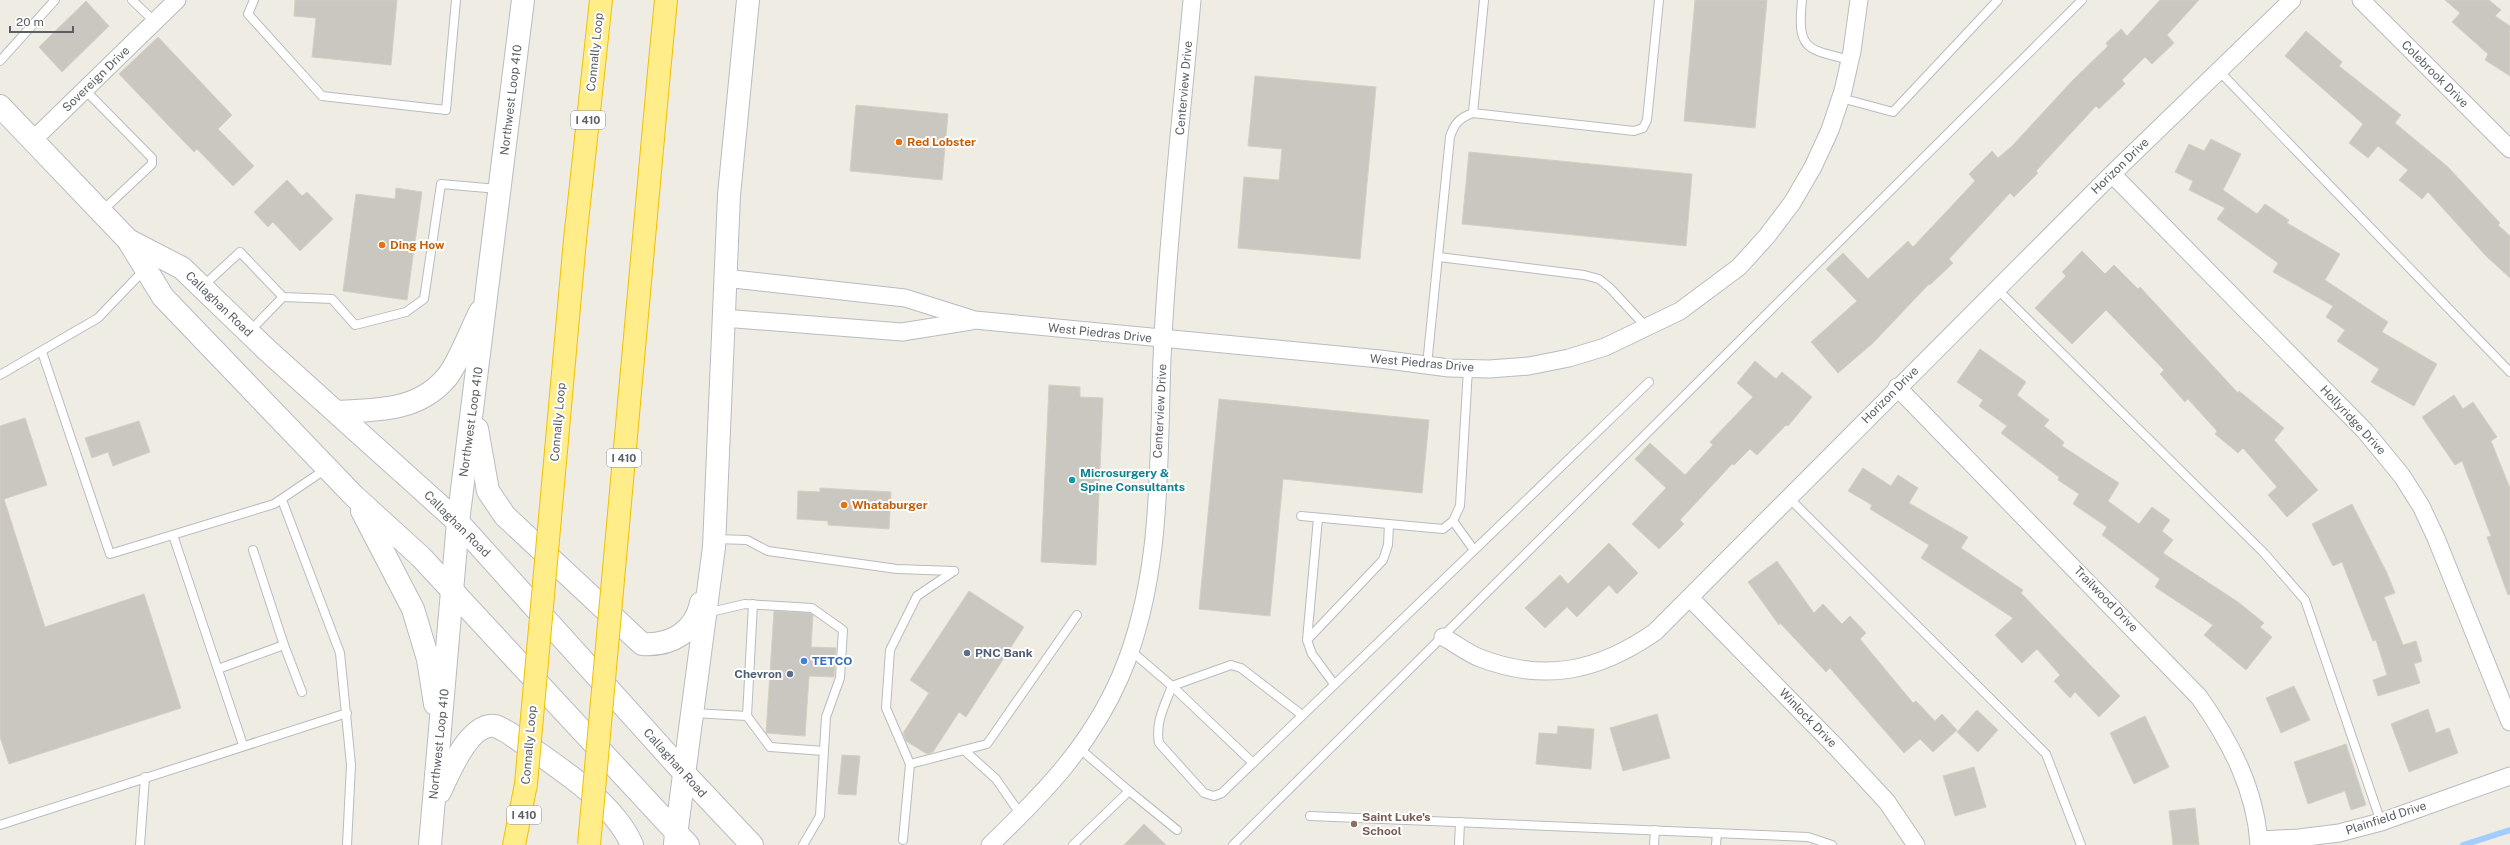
<svg xmlns="http://www.w3.org/2000/svg" width="2510" height="845" font-family="'Public Sans',sans-serif">
  <style>
    .lines { fill: none; stroke-linecap: round; stroke-linejoin: round }
    .stream { stroke: #a3cdff; stroke-width: 6 }
    .building { fill: #cac7c0; stroke: #d4d0c1 }
    .lane-casing { stroke: #b8bbc0; stroke-width: 10 }
    .street-casing { stroke: #b8bbc0; stroke-width: 19 }
    .secondary-casing { stroke: #b9bbc2; stroke-width: 24 }
    .highway-casing { stroke: #f2bf00; stroke-width: 24 }
    .lane { stroke: #fff; stroke-width: 8 }
    .street { stroke: #fff; stroke-width: 17 }
    .secondary { stroke: #fff; stroke-width: 22 }
    .highway { stroke: #ffed8a; stroke-width: 22 }
    .highway-bridge-casing { stroke: #f2bf00; stroke-width: 24; stroke-linecap: butt }
    .highway-bridge { stroke: #ffed8a; stroke-width: 22 }
    .food-dot { fill: #e8710a; stroke: #fff; stroke-width: 1.5 }
    .culture-dot { fill: #0f9aa8; stroke: #fff; stroke-width: 1.5 }
    .service-dot { fill: #5c6f8a; stroke: #fff; stroke-width: 1.5 }
    .shop-dot { fill: #3f7fe0; stroke: #fff; stroke-width: 1.5 }
    .education-dot { fill: #8d6e63; stroke: #fff; stroke-width: 1.5 }
    .labels { text-anchor: middle; dominant-baseline: central; stroke-width: 4; stroke-linejoin: round; paint-order: stroke }
    .shield { fill: #fff; stroke: #8c8e93; stroke-width: 1 }
    .shield-label { font-size: 11px; font-weight: bold; fill: #5b5e65 }
    .street-label { font-size: 12px; fill: #5b5e65; stroke: #fff }
    .food-label { font-size: 12px; font-weight: bold; fill: #c56008; stroke: #fff; text-anchor: start }
    .culture-label { font-size: 12px; font-weight: bold; fill: #0d838f; stroke: #fff; text-anchor: start }
    .service-label { font-size: 12px; font-weight: bold; fill: #4e5e75; stroke: #fff; text-anchor: start }
    .shop-label { font-size: 12px; font-weight: bold; fill: #366cbe; stroke: #fff; text-anchor: start }
    .education-label { font-size: 12px; font-weight: bold; fill: #785e54; stroke: #fff; text-anchor: start }
  </style>
  <rect width="100%" height="100%" fill="#efede3"/>
  <g class="lines">
    <!-- stream -->
    <path class="stream" d="M2463 845 2510 830"/>
  </g>
  <!-- building -->
  <g class="building">
    <path d="M295 0H397L391 65 312 57 316 18 294 16Z"/>
    <path d="M1695 0H1767L1755 128 1684 121Z"/>
    <path d="M2160 0H2199L2167 35 2174 43 2152 64 2145 57 2122 80 2125 84 2099 109 2096 106 2036 171 2038 173 2014 197 2010 193 1949 259 1953 263 1930 285 1929 284 1873 343 1838 373 1811 342 1857 301 1826 269 1843 253 1868 279 1908 241 1913 247 1975 181 1969 174 1992 151 1998 158 2012 146 2072 81 2108 46 2106 43 2121 29 2127 36Z"/>
    <path d="M2445 0H2489L2501 10 2495 16 2510 26V76L2485 60 2488 54 2452 22 2460 13Z"/>
    <path d="M86 1 109 26 62 72 39 47Z"/>
    <path d="M2306 31 2342 62 2339 66 2401 115 2395 123 2448 167 2500 223 2498 225 2510 236V278L2486 256 2428 192 2422 199 2399 180 2408 170 2378 146 2368 158 2349 143 2363 124 2285 56Z"/>
    <path d="M158 37 232 115 218 129 254 166 233 186 197 149 194 152 119 74Z"/>
    <path d="M1255 76 1376 87 1360 259 1238 248 1244 177 1279 180 1282 149 1248 146Z"/>
    <path d="M856 105 948 114 942 180 850 171Z"/>
    <path d="M2211 139 2241 154 2223 190 2257 214 2265 204 2289 220 2287 223 2340 254 2325 280 2388 322 2382 332 2437 364 2414 406 2371 382 2379 369 2337 341 2345 330 2326 317 2333 306 2273 272 2278 263 2217 219 2225 208 2189 190 2193 181 2175 172 2189 144 2204 151Z"/>
    <path d="M1469 152 1692 174 1686 246 1462 224Z"/>
    <path d="M287 180 302 196 307 192 333 219 300 251 273 222 268 227 254 212Z"/>
    <path d="M396 188 422 192 407 300 343 291 356 194 395 199Z"/>
    <path d="M2082 251 2105 274 2114 265 2138 289 2140 287 2238 393 2239 391 2284 428 2274 440 2318 490 2287 517 2268 495 2277 487 2243 448 2238 453 2215 434 2217 431 2188 399 2185 402 2160 374 2164 370 2106 310 2072 344 2035 308 2066 276 2062 272Z"/>
    <path d="M1980 349 2026 382 2017 395 2049 420 2044 426 2064 442 2062 446 2119 483 2108 501 2139 524 2152 507 2170 520 2162 531 2173 540 2163 553 2238 602 2264 623 2260 627 2272 637 2246 670 2204 635 2213 625 2155 587 2160 579 2102 535 2107 527 2073 504 2079 494 2058 480 2059 477 2001 433 2007 426 1979 406 1983 400 1957 382Z"/>
    <path d="M1755 361 1776 379 1782 372 1812 397 1788 426 1786 425 1757 455 1750 449 1734 465 1732 464 1680 520 1684 524 1659 549 1632 524 1666 488 1635 459 1650 443 1685 475 1713 445 1710 442 1753 397 1737 383Z"/>
    <path d="M1049 385 1080 387V397L1103 398 1096 565 1041 562Z"/>
    <path d="M2454 395 2463 409 2473 402 2497 437 2491 441 2510 488V594L2508 595 2494 557 2487 537 2491 536 2462 461 2455 465 2422 417Z"/>
    <path d="M1219 399 1429 420 1422 493 1283 479 1270 616 1199 609Z"/>
    <path d="M25 418 47 485 4 499 45 627 144 594 181 708 9 764 0 737V426Z"/>
    <path d="M139 421 150 452 113 466 108 452 92 458 85 438Z"/>
    <path d="M1863 468 1891 486 1898 475 1918 488 1909 503 1968 537 1961 548 2023 590 2021 593 2120 696 2099 717 2075 692 2070 698 2054 681 2060 675 2037 649 2022 663 1995 635 2013 618 1921 558 1929 545 1870 509 1872 505 1848 491Z"/>
    <path d="M820 488 891 492 889 529 828 525V521L797 519 798 491 820 492Z"/>
    <path d="M2352 504 2387 573 2395 593 2384 597 2403 645 2416 641 2422 661 2414 664 2420 683 2378 696 2373 680 2387 675 2376 640 2373 641 2342 562 2333 566 2312 524Z"/>
    <path d="M1609 543 1638 573 1617 594 1609 585 1577 617 1567 607 1545 628 1525 608 1560 575 1568 584Z"/>
    <path d="M1777 561 1814 613 1823 604 1842 624 1850 616 1866 633 1860 639 1913 703 1916 701 1935 721 1942 714 1957 730 1933 752 1920 739 1904 753 1830 668 1826 672 1780 623 1779 625 1748 582Z"/>
    <path d="M969 591 1024 627 966 717 959 712 933 752 927 754 906 741 903 733 929 693 910 680Z"/>
    <path d="M774 611 810 613 813 615 811 647 836 648 834 677 809 676 805 736 766 733Z"/>
    <path d="M2294 686 2310 720 2281 733 2266 698Z"/>
    <path d="M2428 709 2436 733 2449 728 2458 753 2409 772 2391 724Z"/>
    <path d="M1977 710 1998 730 1978 752 1957 732Z"/>
    <path d="M1657 714 1670 758 1623 771 1610 728Z"/>
    <path d="M2145 716 2169 767 2134 784 2110 733Z"/>
    <path d="M1558 726 1594 729 1591 769 1536 764 1539 733 1557 734Z"/>
    <path d="M2346 744 2366 805 2351 810 2345 791 2308 804 2294 762Z"/>
    <path d="M842 755 860 756 856 795 838 794Z"/>
    <path d="M1974 767 1986 807 1955 816 1943 776Z"/>
    <path d="M2195 808 2199 845H2173L2169 811Z"/>
    <path d="M1144 824 1166 845H1124Z"/>
  </g>
  <g class="lines">
    <defs>
      <g id="lane">
        <path d="M132 0 155 22"/>
        <path d="M254 0 248 14 322 96 446 110 456 0"/>
        <path d="M1802 0C1797 50 1806 49 1850 60"/>
        <path d="M0 61 55 0"/>
        <path d="M2219 71 2510 372"/>
        <path d="M85 90 152 158V164L102 211"/>
        <path d="M1841 98 1893 112 1998 0"/>
        <path d="M1473 113 1634 131 1643 128 1647 120 1659 0"/>
        <path d="M1439 257 1584 275 1599 279 1610 288 1648 329"/>
        <path d="M202 287 240 252 283 297 332 299 355 325 406 312 424 299 441 184 498 189"/>
        <path d="M1997 289 2264 553 2305 600 2381 822"/>
        <path d="M249 332 283 297"/>
        <path d="M42 352 110 554 274 504 326 469"/>
        <path d="M1427 365 1450 137C1454 124 1459 118 1473 113L1484 0"/>
        <path d="M0 375 98 318 145 269"/>
        <path d="M1789 498 2046 754 2081 845"/>
        <path d="M282 500 340 653 351 765 347 845"/>
        <path d="M1301 516 1443 529 1453 521 1460 506 1468 369"/>
        <path d="M1318 518 1307 640 1312 654 1334 684"/>
        <path d="M1453 521 1474 550"/>
        <path d="M173 535 243 745"/>
        <path d="M714 539 747 540 768 551 897 569 954 571"/>
        <path d="M253 550 284 645 302 692"/>
        <path d="M706 613 745 604 812 608 843 630 840 678 826 717 820 816 803 845"/>
        <path d="M1307 640 1383 560 1388 545 1389 524"/>
        <path d="M1130 650 1172 686 1253 763 1649 382"/>
        <path d="M218 669 284 645"/>
        <path d="M693 713 747 716 770 747 824 751"/>
        <path d="M747 716 753 604"/>
        <path d="M964 750 996 779 1021 815"/>
        <path d="M1253 763 1222 793 1214 796 1204 793 1159 743C1155 722 1165 705 1172 686L1231 665 1241 668 1302 715"/>
        <path d="M910 764 886 708 890 650 917 596 954 571"/>
        <path d="M1129 791 1177 830"/>
        <path d="M1310 816 1808 837 1832 845"/>
        <path d="M0 825 347 713"/>
        <path d="M903 840 910 764 987 744 1077 615"/>
        <path d="M140 845 145 777"/>
        <path d="M1073 845 1129 791 1079 748"/>
        <path d="M1233 845 2082 0"/>
        <path d="M1459 845 1460 822"/>
        <path d="M1654 845 1655 830"/>
        <path d="M1716 845 1717 833"/>
      </g>
      <g id="street">
        <path d="M2361 0 2510 149"/>
        <path d="M32 141 177 0"/>
        <path d="M2112 174 2365 431 2402 476 2421 506 2436 538 2510 722"/>
        <path d="M725 278 905 298 975 320 1380 359 1449 368 1489 369 1529 366 1569 358 1605 347 1680 311 1739 267 1767 236 1792 203 1813 167 1830 130 1843 91 1852 51 1859 0"/>
        <path d="M723 318 902 332 971 321"/>
        <path d="M1897 387 2199 697C2230 741 2256 790 2259 845"/>
        <path d="M1690 598 1836 747 1887 802 1916 845"/>
        <path d="M1443 637C1455 643 1467 653 1480 658 1545 683 1599 671 1655 632L2112 174 2292 0"/>
        <path d="M2259 840 2299 838 2339 833 2381 822 2510 776"/>
        <path d="M990 845C1044 793 1091 745 1121 675 1166 569 1157 449 1163 337 1169 224 1182 112 1192 0"/>
      </g>
      <g id="secondary">
        <path d="M0 106 128 240 163 297 354 496 421 557 688 845"/>
        <path d="M128 240 182 268 267 350 458 522 686 775 752 845"/>
        <path d="M337 412C378 410 419 411 447 377 459 362 471 330 480 312"/>
        <path d="M477 429 488 491 505 516 642 644C671 646 695 632 701 603"/>
        <path d="M362 511 413 609 428 659 435 704"/>
        <path d="M440 792C448 774 470 722 495 726 499 727 505 731 509 733 548 761 613 799 632 845"/>
        <path d="M675 843 714 547 729 195 748 0"/>
        <path d="M430 845 458 522 523 0"/>
      </g>
      <g id="highway">
        <path d="M659 72 666 0"/>
        <path d="M575 240 601 0"/>
        <path d="M514 845 526 784"/>
      </g>
    </defs>
    <!-- lane casing -->
    <use href="#lane" class="lane-casing"/>
    <!-- street casing -->
    <use href="#street" class="street-casing"/>
    <!-- secondary casing -->
    <use href="#secondary" class="secondary-casing"/>
    <!-- highway casing -->
    <use href="#highway" class="highway-casing"/>
    <!-- lane -->
    <use href="#lane" class="lane"/>
    <!-- street -->
    <use href="#street" class="street"/>
    <!-- secondary -->
    <use href="#secondary" class="secondary"/>
    <!-- highway -->
    <use href="#highway" class="highway"/>
    <defs>
      <g id="highway-bridge">
        <path d="M526 784 575 240"/>
        <path d="M589 845 659 72"/>
      </g>
    </defs>
    <!-- highway-bridge casing -->
    <use href="#highway-bridge" class="highway-bridge-casing"/>
    <!-- highway-bridge -->
    <use href="#highway-bridge" class="highway-bridge"/>
  </g>
  <!-- markers -->
  <g class="food-dot">
    <circle cx="899" cy="142" r="4"/>
    <circle cx="382" cy="245" r="4"/>
    <circle cx="844" cy="505" r="4"/>
  </g>
  <circle class="culture-dot" cx="1072" cy="480" r="4"/>
  <g class="service-dot">
    <circle cx="967" cy="653" r="4"/>
    <circle cx="790" cy="674" r="4"/>
  </g>
  <circle class="shop-dot" cx="804" cy="661" r="4"/>
  <circle class="education-dot" cx="1354" cy="824" r="4"/>
  <g class="labels">
    <!-- shield labels -->
    <g class="shield">
      <rect x="571" y="111" width="34" height="18" rx="3"/>
      <rect x="607" y="449" width="34" height="18" rx="3"/>
      <rect x="507" y="806" width="34" height="18" rx="3"/>
    </g>
    <g class="shield-label">
      <text x="588" y="120">I 410</text>
      <text x="624" y="458">I 410</text>
      <text x="524" y="815">I 410</text>
    </g>
    <!-- street labels -->
    <g class="street-label">
      <text transform="translate(595 52) rotate(-84)">Connally Loop</text>
      <text transform="translate(2435 74) rotate(45)">Colebrook Drive</text>
      <text transform="translate(96 79) rotate(-44)">Sovereign Drive</text>
      <text transform="translate(1184 88) rotate(-85)">Centerview Drive</text>
      <text transform="translate(511 100) rotate(-83)">Northwest Loop 410</text>
      <text transform="translate(2120 166) rotate(-44)">Horizon Drive</text>
      <text transform="translate(219 304) rotate(44)">Callaghan Road</text>
      <text transform="translate(1100 333) rotate(6)">West Piedras Drive</text>
      <text transform="translate(1422 363) rotate(5)">West Piedras Drive</text>
      <text transform="translate(1890 395) rotate(-45)">Horizon Drive</text>
      <text transform="translate(1160 411) rotate(-87)">Centerview Drive</text>
      <text transform="translate(2353 420) rotate(47)">Hollyridge Drive</text>
      <text transform="translate(471 422) rotate(-82)">Northwest Loop 410</text>
      <text transform="translate(558 422) rotate(-85)">Connally Loop</text>
      <text transform="translate(457 524) rotate(45)">Callaghan Road</text>
      <text transform="translate(2106 599) rotate(46)">Trailwood Drive</text>
      <text transform="translate(1808 718) rotate(46)">Winlock Drive</text>
      <text transform="translate(439 744) rotate(-84)">Northwest Loop 410</text>
      <text transform="translate(529 745) rotate(-85)">Connally Loop</text>
      <text transform="translate(675 763) rotate(48)">Callaghan Road</text>
      <text transform="translate(2386 818) rotate(-18)">Plainfield Drive</text>
    </g>
    <!-- food labels -->
    <g class="food-label">
      <text x="907" y="142">Red Lobster</text>
      <text x="390" y="245">Ding How</text>
      <text x="852" y="505">Whataburger</text>
    </g>
    <!-- culture labels -->
    <g class="culture-label">
      <text x="1080" y="473">Microsurgery &amp;<tspan x="1080" dy="14">Spine Consultants</tspan></text>
    </g>
    <!-- service labels -->
    <g class="service-label">
      <text x="975" y="653">PNC Bank</text>
      <text x="782" y="674" text-anchor="end">Chevron</text>
    </g>
    <!-- shop labels -->
    <g class="shop-label">
      <text x="812" y="661">TETCO</text>
    </g>
    <!-- education labels -->
    <g class="education-label">
      <text x="1362" y="817">Saint Luke's<tspan x="1362" dy="14">School</tspan></text>
    </g>
  </g>
  <!-- scale -->
  <path d="M10 26v6h63v-6" fill="none" stroke="#5b5e65" stroke-width="2"/>
  <text x="16" y="26" font-size="12" fill="#5b5e65" stroke="#ffffff" stroke-width="3" paint-order="stroke">20 m</text>
</svg>
